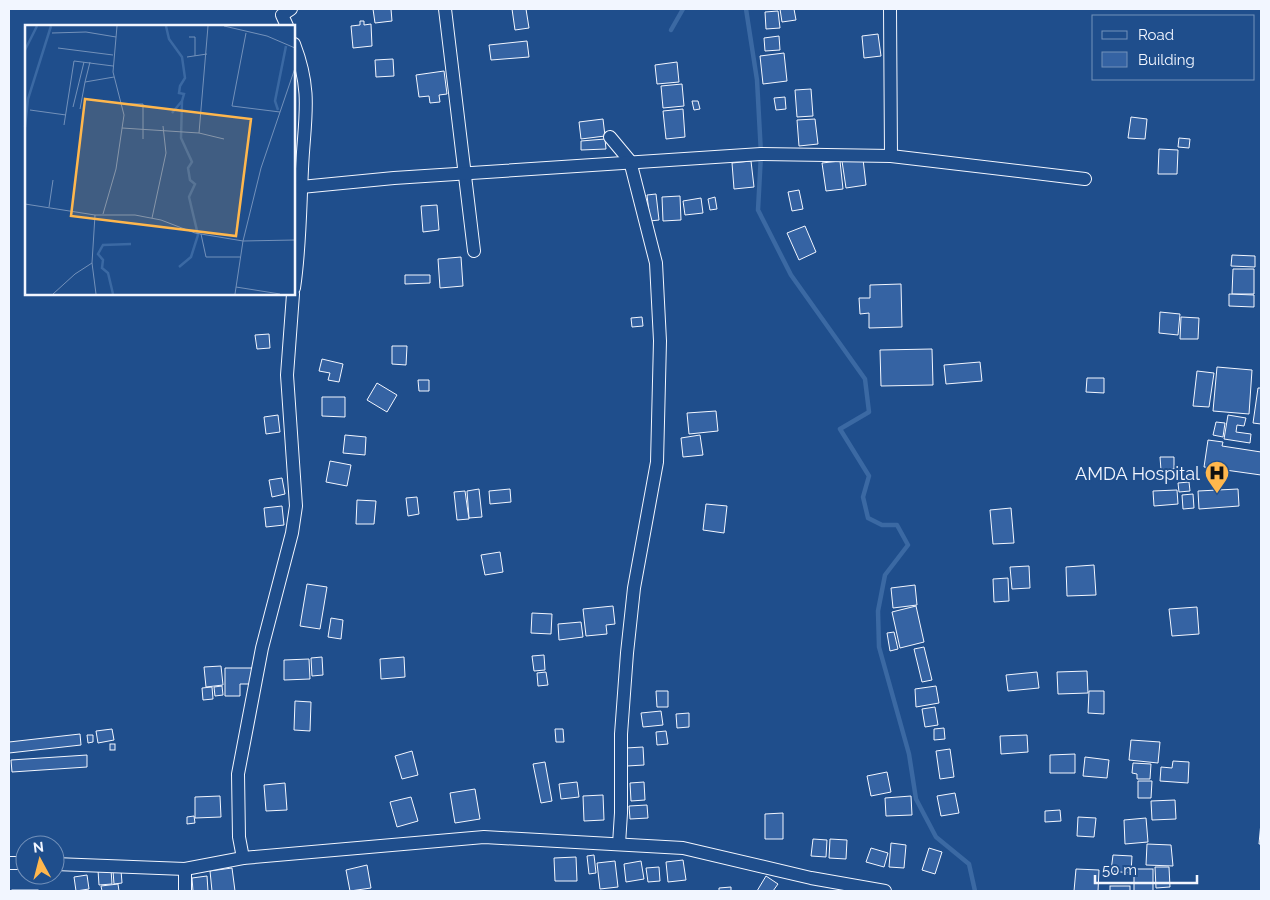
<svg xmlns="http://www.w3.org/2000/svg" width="1270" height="900" font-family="Raleway,sans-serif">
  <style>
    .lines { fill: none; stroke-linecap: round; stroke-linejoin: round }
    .stream { stroke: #3b69a3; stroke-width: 4.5 }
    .building { fill: #3563a3; stroke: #f2f6ff }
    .minor-casing { stroke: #f2f6ff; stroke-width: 14 }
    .minor { stroke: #1f4e8c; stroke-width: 12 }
    .labels { text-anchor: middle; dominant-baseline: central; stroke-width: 4; stroke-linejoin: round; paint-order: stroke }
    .poi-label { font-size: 18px; fill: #f2f6ff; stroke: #1f4e8c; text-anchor: end }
    .inset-river { fill: none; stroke: #3b69a3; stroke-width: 2.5 }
    .inset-road { fill: none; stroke: #7391ba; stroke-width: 1 }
    .view { fill: #ffb74d; fill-opacity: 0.15; stroke: #ffb74d; stroke-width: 2.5 }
    .inset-edge { fill: none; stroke: #f2f6ff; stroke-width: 2.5 }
  </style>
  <rect width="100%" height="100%" fill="#1f4e8c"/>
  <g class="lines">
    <!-- stream -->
    <g class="stream">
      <path d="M746 9 757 80 761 154 758 210 791 275 865 379 869 412 840 429 869 476 863 497 868 518 882 525H897L908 545 885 575 878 611 879 647 909 754 916 799 936 837 969 864 975 891"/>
      <path d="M671 30 683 9"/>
    </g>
  </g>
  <!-- building -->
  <g class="building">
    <path d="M373 9H391L392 21 375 23Z"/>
    <path d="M512 9H526L529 28 515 30Z"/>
    <path d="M780 9H794L796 20 782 22Z"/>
    <path d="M778 11 780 28 766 29 765 12Z"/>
    <path d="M360 21H364V25L371 24 372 46 353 48 351 26 360 25Z"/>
    <path d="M878 34 881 56 864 58 862 36Z"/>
    <path d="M779 36 780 50 765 51 764 38Z"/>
    <path d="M527 41 529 57 491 60 489 45Z"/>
    <path d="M784 53 787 81 763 84 760 56Z"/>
    <path d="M393 59 394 76 376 77 375 60Z"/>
    <path d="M677 62 679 82 657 84 655 65Z"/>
    <path d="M444 71 447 94 439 95 440 102 430 103 429 96 419 97 416 75Z"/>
    <path d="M682 84 684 106 663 108 661 86Z"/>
    <path d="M811 89 813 116 797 117 795 90Z"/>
    <path d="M785 97 786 109 776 110 774 98Z"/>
    <path d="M692 101H698L700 109 694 110Z"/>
    <path d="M683 109 685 137 666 139 663 111Z"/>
    <path d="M1131 117 1147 119 1145 139 1128 138Z"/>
    <path d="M603 119 605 136 581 139 579 122Z"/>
    <path d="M815 119 818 144 799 146 797 120Z"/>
    <path d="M1179 138 1190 139 1189 148 1178 147Z"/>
    <path d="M605 139 606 149 581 150V141Z"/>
    <path d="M1159 149 1178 150 1177 174H1158Z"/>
    <path d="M863 159 866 185 846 188 842 161Z"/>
    <path d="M751 161 754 187 734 189 732 163Z"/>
    <path d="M840 161 843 189 826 191 822 163Z"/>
    <path d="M799 190 803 209 792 211 788 192Z"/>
    <path d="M656 194 659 220 650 221 647 195Z"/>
    <path d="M680 196 681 220 663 221 662 197Z"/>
    <path d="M715 197 717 209 710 210 708 199Z"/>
    <path d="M701 198 703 213 685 215 683 201Z"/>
    <path d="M437 205 439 230 423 232 421 206Z"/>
    <path d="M805 226 816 252 799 260 787 233Z"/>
    <path d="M1232 255 1255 256V267L1231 266Z"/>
    <path d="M461 257 463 286 440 288 438 259Z"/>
    <path d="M1233 269H1254V294H1232Z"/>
    <path d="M405 275H430V283L405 284Z"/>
    <path d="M901 284 902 327 869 328V313L860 314 859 298H870V285Z"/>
    <path d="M1229 294 1254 295V307L1229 306Z"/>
    <path d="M1160 312 1180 314 1178 335 1159 333Z"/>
    <path d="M642 317 643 326 632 327 631 318Z"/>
    <path d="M1181 317 1199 318 1198 339H1180Z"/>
    <path d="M269 334 270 348 257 349 255 335Z"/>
    <path d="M392 346H407L406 365 392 364Z"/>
    <path d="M932 349 933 385 881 386 880 350Z"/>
    <path d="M322 359 343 364 339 382 328 380 330 373 319 371Z"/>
    <path d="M980 362 982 381 946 384 944 365Z"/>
    <path d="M1217 367 1252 370 1249 414 1213 411Z"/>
    <path d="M1197 371 1214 373 1209 407 1193 406Z"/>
    <path d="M1087 378H1104V393L1086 392Z"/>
    <path d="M418 380H429V391H419Z"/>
    <path d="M377 383 397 395 387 412 367 400Z"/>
    <path d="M1258 388H1261V424L1253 423Z"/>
    <path d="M322 397H345V417L322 416Z"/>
    <path d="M716 411 718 431 689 434 687 413Z"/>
    <path d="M278 415 280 432 266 434 264 417Z"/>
    <path d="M1228 415 1246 418 1244 426 1237 425 1236 432 1251 434 1250 443 1224 439Z"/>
    <path d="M1216 422 1225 423 1223 437 1213 435Z"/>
    <path d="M345 435 366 437 365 455 343 453Z"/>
    <path d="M700 435 703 455 683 457 681 438Z"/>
    <path d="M1208 440 1223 442 1222 446 1261 452V475L1204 467Z"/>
    <path d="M1160 457H1174V469L1161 470Z"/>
    <path d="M330 461 351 465 347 486 326 482Z"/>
    <path d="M282 478 285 494 272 497 269 480Z"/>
    <path d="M1189 482 1190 491 1179 492 1178 483Z"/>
    <path d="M479 489 482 517 469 518 467 491Z"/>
    <path d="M510 489 511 502 490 504 489 491Z"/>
    <path d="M1238 489 1239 506 1199 509 1198 491Z"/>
    <path d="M1177 490 1178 504 1154 506 1153 491Z"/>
    <path d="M465 491 469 519 457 520 454 492Z"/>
    <path d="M1193 494 1194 508 1183 509 1182 495Z"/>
    <path d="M417 497 419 514 408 516 406 498Z"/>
    <path d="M357 500 376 501 374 524H356Z"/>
    <path d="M706 504 727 506 724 533 703 530Z"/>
    <path d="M282 506 284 525 266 527 264 508Z"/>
    <path d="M1011 508 1014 543 993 544 990 510Z"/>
    <path d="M500 552 503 572 485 575 481 555Z"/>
    <path d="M1094 565 1096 595 1067 596 1066 567Z"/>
    <path d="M1029 566 1030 588 1012 589 1010 567Z"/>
    <path d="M1008 578 1009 601 994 602 993 579Z"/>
    <path d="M307 584 327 587 320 629 300 626Z"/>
    <path d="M915 585 917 605 893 608 891 588Z"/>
    <path d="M613 606 615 624 606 625 607 634 586 636 583 609Z"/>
    <path d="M916 606 924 642 900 648 892 612Z"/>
    <path d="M1197 607 1199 634 1172 636 1169 609Z"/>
    <path d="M532 613 552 614 551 634 531 633Z"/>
    <path d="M331 618 343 620 341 639 328 637Z"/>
    <path d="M581 622 583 637 559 640 558 624Z"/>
    <path d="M894 632 898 649 890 651 887 633Z"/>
    <path d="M924 647 932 680 922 682 914 649Z"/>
    <path d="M544 655 545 670 534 671 532 656Z"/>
    <path d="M322 657 323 675 312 676 311 658Z"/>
    <path d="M404 657 405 677 381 679 380 659Z"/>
    <path d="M309 659 310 679 284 680V660Z"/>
    <path d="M221 666 223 685 206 687 204 667Z"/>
    <path d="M225 668H253V684H240V696H225Z"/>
    <path d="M1087 671 1088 693 1058 694 1057 672Z"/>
    <path d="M546 672 548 685 538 686 537 673Z"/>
    <path d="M1037 672 1039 688 1008 691 1006 675Z"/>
    <path d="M222 686 223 695 215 696 214 687Z"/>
    <path d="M936 686 939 703 916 707 915 689Z"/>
    <path d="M212 687 213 699 203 700 202 688Z"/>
    <path d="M656 691H668V707H657Z"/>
    <path d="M1089 691H1104V714L1088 713Z"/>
    <path d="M295 701 311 702 310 731 294 730Z"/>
    <path d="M935 707 938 725 925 727 922 709Z"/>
    <path d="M661 711 663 725 643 727 641 713Z"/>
    <path d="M689 713V727L677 728 676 714Z"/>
    <path d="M944 728 945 739 934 740V729Z"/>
    <path d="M112 729 114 740 98 743 96 731Z"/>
    <path d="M555 729H563L564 742H556Z"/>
    <path d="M666 731 668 744 657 745 656 732Z"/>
    <path d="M80 734 81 745 9 753V742Z"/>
    <path d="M87 735H93V742L88 743Z"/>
    <path d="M1027 735 1028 752 1001 754 1000 736Z"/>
    <path d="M1131 740 1160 742 1158 763 1129 760Z"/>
    <rect x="110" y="744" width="5" height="6"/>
    <path d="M643 747 644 765 627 766 626 748Z"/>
    <path d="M950 749 954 777 940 779 936 751Z"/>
    <path d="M412 751 418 775 402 779 395 756Z"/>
    <path d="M1075 754V773H1050V755Z"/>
    <path d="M87 755V767L12 772 11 760Z"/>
    <path d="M1085 757 1109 760 1107 778 1083 776Z"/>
    <path d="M1173 761 1189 762 1188 783 1160 781 1161 767 1172 768Z"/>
    <path d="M545 762 552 801 541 803 533 764Z"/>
    <path d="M1133 763 1151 764 1150 779H1137V774L1132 773Z"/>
    <path d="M887 772 891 792 871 796 867 776Z"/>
    <path d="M1138 781H1152L1151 798H1138Z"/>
    <path d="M577 782 579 797 561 799 559 784Z"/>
    <path d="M644 782 645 800 631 801 630 783Z"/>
    <path d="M285 783 287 810 266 811 264 785Z"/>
    <path d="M475 789 480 819 455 823 450 793Z"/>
    <path d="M955 793 959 813 941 816 937 796Z"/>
    <path d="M603 795 604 820 584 821 583 796Z"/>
    <path d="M220 796 221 817 195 818V797Z"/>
    <path d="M911 796 912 815 886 816 885 798Z"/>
    <path d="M411 797 418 821 397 827 390 802Z"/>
    <path d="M1175 800 1176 819 1152 820 1151 801Z"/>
    <path d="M647 805 648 818 630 819 629 806Z"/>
    <path d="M1060 810 1061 821 1045 822V811Z"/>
    <path d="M783 813V839H765V814Z"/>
    <path d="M194 816 195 823 187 824V817Z"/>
    <path d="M1078 817 1096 818 1094 837 1077 836Z"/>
    <path d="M1146 818 1148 842 1125 844 1124 820Z"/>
    <path d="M1261 822V844H1259Z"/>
    <path d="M813 839 827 840 826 857 811 856Z"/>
    <path d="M830 839 847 840 846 859 829 858Z"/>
    <path d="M891 843 906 845 904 868 889 867Z"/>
    <path d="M1147 844 1171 845 1173 866 1146 865Z"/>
    <path d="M871 848 888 853 884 867 866 862Z"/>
    <path d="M929 848 942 852 935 874 922 870Z"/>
    <path d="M594 855 596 873 589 874 587 856Z"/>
    <path d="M1113 855 1132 856 1131 873 1111 871Z"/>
    <path d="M576 857 577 881H555L554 858Z"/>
    <path d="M683 860 686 880 668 882 666 862Z"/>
    <path d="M615 861 618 887 600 889 597 863Z"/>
    <path d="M641 861 644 879 626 882 624 864Z"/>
    <path d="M367 865 371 888 350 891 346 870Z"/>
    <path d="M659 867 660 881 648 882 646 868Z"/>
    <path d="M1155 867H1169L1170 887 1156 888Z"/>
    <path d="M232 868 235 891H212L210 871Z"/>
    <path d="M111 869 112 884 99 885 98 870Z"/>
    <path d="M1076 869 1099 870 1098 891H1074Z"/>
    <rect x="1134" y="869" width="19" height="22"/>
    <path d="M121 870 122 883 114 884 113 871Z"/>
    <path d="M87 875 89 889 76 891 74 877Z"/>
    <path d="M207 876 208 891H193L192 878Z"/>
    <path d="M766 876 778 884 773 891H757Z"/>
    <path d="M118 884 119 891H102L101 886Z"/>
    <rect x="1110" y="886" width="20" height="5"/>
    <path d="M731 887V891H719V888Z"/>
    <rect x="12" y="890" width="26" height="1"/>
  </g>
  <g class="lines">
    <defs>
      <g id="minor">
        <path d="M445 9 474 251"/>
        <path d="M890 9 891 156 1085 179"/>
        <path d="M287 26 282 15 291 9"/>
        <path d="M294 44C313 93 304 120 302 169 300 209 300 249 294 288"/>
        <path d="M610 137 630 161 656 263 660 341 657 462 634 588 627 653 621 734V813L619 844"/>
        <path d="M301 187 394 178 761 154 891 156"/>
        <path d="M243 858 239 837 238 774 262 648 292 533 296 506 287 375 293 294"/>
        <path d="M9 863H25"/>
        <path d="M55 864 185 869 243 858 484 837 683 848 811 878 885 891"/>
        <path d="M185 891V869"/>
      </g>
    </defs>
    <!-- minor casing -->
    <use href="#minor" class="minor-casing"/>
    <!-- minor -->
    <use href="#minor" class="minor"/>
  </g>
  <!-- icons -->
  <defs>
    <symbol id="hospital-pin" viewBox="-11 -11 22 30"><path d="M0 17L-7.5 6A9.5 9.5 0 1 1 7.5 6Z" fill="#ffb74d" stroke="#1f4e8c"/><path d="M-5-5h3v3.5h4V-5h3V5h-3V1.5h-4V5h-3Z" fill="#111"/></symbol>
  </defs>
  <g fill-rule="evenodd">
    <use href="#hospital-pin" x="1203" y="459" width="28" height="38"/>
  </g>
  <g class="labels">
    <!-- poi labels -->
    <g class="poi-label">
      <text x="1200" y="473">AMDA Hospital</text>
    </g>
  </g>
  <!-- overview -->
  <g transform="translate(25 25)">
    <rect width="270" height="270" fill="#1f4e8c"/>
    <path class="inset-river" d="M141 1 144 14 157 32 160 53 155 61 154 68 159 69 157 76 147 88M0 25 12 1M253 85 250 76 261 21M0 102 3 74 26 1M154 242 166 232 173 210 164 172 170 159 165 155 163 143 167 137 156 113 157 76M88 269 83 248 77 243 78 235 73 229 78 220 106 219"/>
    <path class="inset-road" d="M183 1 174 108 199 114M199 1 242 11 270 23M27 8 61 7 91 12M221 8 207 81 255 87M164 12H170V31M33 23 88 30M162 32 182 29M60 57 65 37M98 79H118V114M48 82 59 37M55 84 60 57 89 52M5 85 41 90M39 100 49 36 88 41M97 103 174 108M0 179 70 190H110L136 195 170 208 218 216 270 215M24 182 28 155M78 189 91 144 99 90 88 47 92 1M70 190 67 238 71 269M127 193 141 128 138 101M176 209 181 232H215M211 262 255 269M28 269 50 249 67 238M210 269 218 216 236 143 270 43"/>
    <path class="view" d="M60 74 226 94 211 211 46 191Z"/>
    <rect width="270" height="270" class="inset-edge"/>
  </g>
  <!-- border -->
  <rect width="1270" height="900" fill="none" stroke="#f2f6ff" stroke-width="20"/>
  <!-- legend -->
  <rect x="1092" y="15" width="162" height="65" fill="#1f4e8c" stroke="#7391ba"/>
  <rect x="1102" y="31" width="25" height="8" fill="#1f4e8c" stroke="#7391ba"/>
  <text x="1138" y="40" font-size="15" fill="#f2f6ff">Road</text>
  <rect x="1102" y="52" width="25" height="15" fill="#3563a3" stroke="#7391ba"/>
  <text x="1138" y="65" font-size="15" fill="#f2f6ff">Building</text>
  <!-- north arrow -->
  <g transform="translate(40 860) rotate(353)"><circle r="24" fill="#1f4e8c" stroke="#7391ba"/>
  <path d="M0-4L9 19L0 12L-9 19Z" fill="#ffb74d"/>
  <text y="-8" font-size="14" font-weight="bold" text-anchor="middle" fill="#f2f6ff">N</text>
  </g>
  <!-- scale -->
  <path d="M1095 875v8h102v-8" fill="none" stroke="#f2f6ff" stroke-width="2.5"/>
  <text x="1102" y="875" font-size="15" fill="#f2f6ff" stroke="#1f4e8c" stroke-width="4" paint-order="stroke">50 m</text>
</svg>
